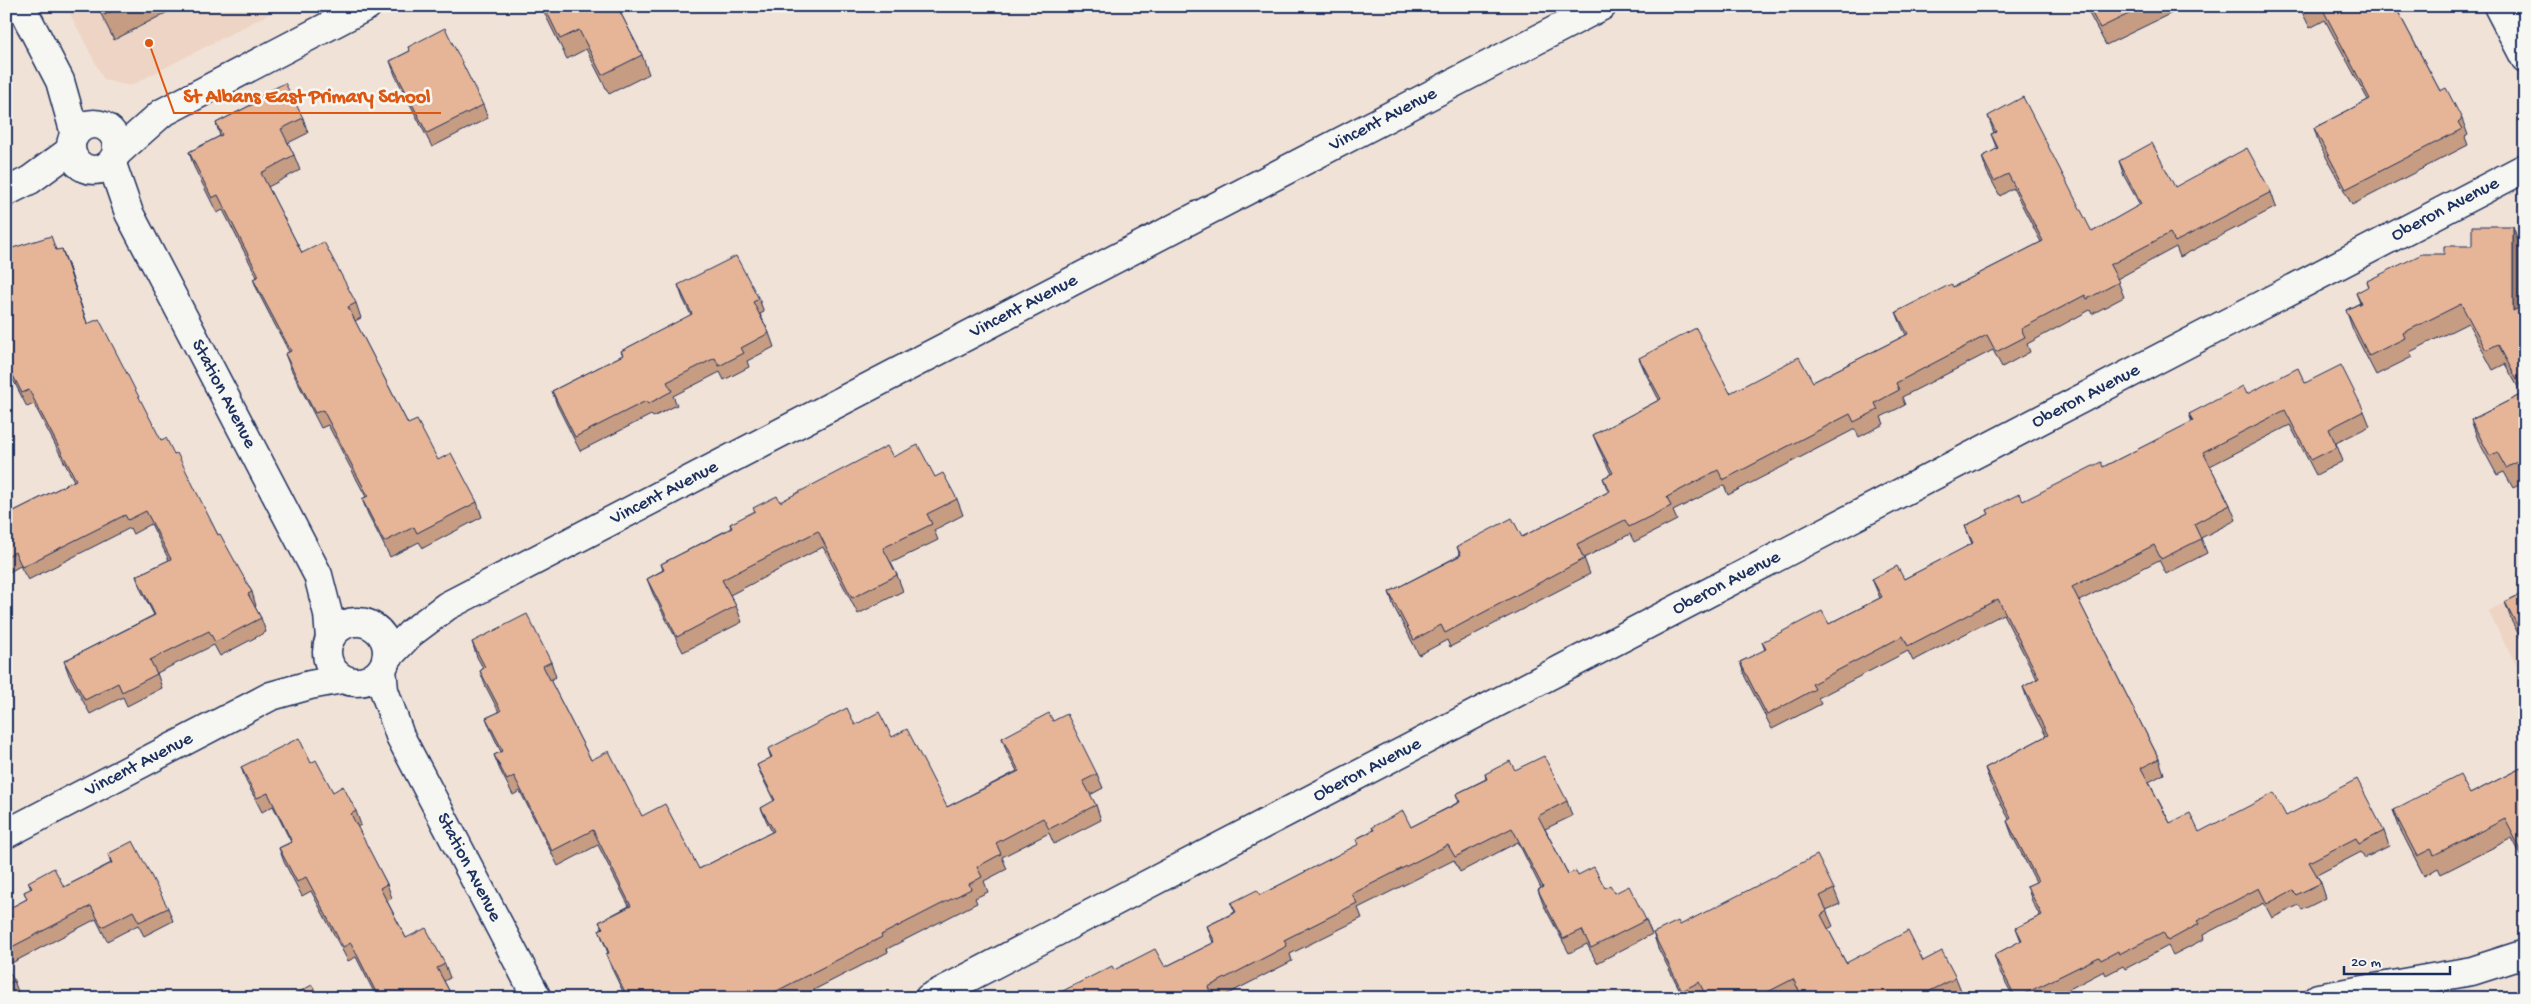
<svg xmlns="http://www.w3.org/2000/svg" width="2531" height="1004" font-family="'Gochi Hand',sans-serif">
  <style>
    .built { fill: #eed4c4 }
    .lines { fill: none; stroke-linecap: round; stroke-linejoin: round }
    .minor-casing { stroke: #1b2f5e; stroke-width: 31 }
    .secondary-casing { stroke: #1b2f5e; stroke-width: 31 }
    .minor { stroke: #f6f6f2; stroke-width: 28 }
    .secondary { stroke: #f6f6f2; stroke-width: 28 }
    .wall { fill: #c69c82; stroke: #1b2f5e }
    .shaded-wall { fill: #a17f6a; stroke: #1b2f5e }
    .building { fill: #e6b597; stroke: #1b2f5e }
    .labels { text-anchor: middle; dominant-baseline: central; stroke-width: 5; stroke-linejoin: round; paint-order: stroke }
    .street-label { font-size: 19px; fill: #1b2f5e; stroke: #f6f6f2 }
    .leader { fill: none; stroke: #de5710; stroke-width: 2 }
    .callout-dot { fill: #de5710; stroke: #f6f6f2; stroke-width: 2 }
    .callout-label { font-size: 20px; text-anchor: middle; font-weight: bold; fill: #de5710; stroke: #f6f6f2; stroke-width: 5; stroke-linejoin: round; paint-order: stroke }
  </style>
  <rect width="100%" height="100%" fill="#f1e2d7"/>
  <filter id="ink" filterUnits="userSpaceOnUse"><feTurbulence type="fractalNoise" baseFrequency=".02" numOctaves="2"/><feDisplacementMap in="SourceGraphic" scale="10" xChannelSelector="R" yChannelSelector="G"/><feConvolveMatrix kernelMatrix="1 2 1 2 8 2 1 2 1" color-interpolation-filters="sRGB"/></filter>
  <g filter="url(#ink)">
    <!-- built -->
    <g class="built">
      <path d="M66 6H284L130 86 104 80Z"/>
      <path d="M2525 592V682L2488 611Z"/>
    </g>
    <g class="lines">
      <defs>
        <g id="minor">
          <path d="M21 6 60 81 75 134"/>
          <circle cx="94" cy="147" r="23"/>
          <path d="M117 153 162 113 367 6"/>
          <path id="s1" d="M112 164 129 213 318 575 328 614 330 639"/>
          <path d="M6 192 30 180 71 150"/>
          <circle cx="357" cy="652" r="30"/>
          <path id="s2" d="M386 659 411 633 447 606 1602 6"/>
          <path id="s3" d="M382 669 384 690 400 736 537 998"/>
          <path id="s4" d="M6 834 271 696 310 685 342 679"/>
          <path id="s5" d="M929 998 2525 168"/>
          <path d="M2318 998 2472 971 2525 954"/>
        </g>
        <path id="secondary" d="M2498 6 2525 58"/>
      </defs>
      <!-- minor casing -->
      <use href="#minor" class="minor-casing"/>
      <!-- secondary casing -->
      <use href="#secondary" class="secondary-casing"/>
      <!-- minor -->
      <use href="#minor" class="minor"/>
      <!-- secondary -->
      <use href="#secondary" class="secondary"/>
    </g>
    <!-- wall -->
    <g class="wall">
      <path d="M97 6H179L114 40Z"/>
      <path d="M541 6H617L642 55 649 74 609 94 586 49 567 59Z"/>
      <path d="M2085 6H2176L2178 10 2106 45Z"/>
      <path d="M2299 6H2395L2440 91 2462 119 2468 135 2465 137 2468 145 2352 205 2319 144 2314 128 2368 100 2325 20 2310 28Z"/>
      <path d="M408 47 483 105 488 118 432 147 395 75 390 61 410 51Z"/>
      <path d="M255 98 303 118 308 133 288 143 294 155 300 170 268 187 302 253 356 303 361 318 355 321 408 424 438 460 477 502 482 517 423 548 419 542 390 557 368 514 362 499 366 497 328 425 321 428 291 369 285 354 289 352 259 294 253 279 257 277 223 210 217 213 194 167 189 152 220 136 216 123 257 102Z"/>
      <path d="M1988 116 2092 232 2140 205 2124 176 2119 161 2175 187 2271 192 2276 207 2180 257 2176 247 2117 279 2124 297 2092 314 2090 310 2027 344 2030 352 2002 367 1993 350 1902 397 1905 405 1881 417 1884 424 1859 437 1855 429 1728 495 1724 485 1673 511 1677 520 1634 542 1630 534 1584 558 1590 574 1450 647 1447 640 1419 655 1394 607 1389 592 1460 555 1457 547 1522 537 1608 492 1603 478 1611 474 1599 449 1593 435 1659 400 1645 372 1639 358 1730 393 1813 382 1906 335 1902 327 1896 312 1953 287 2041 242 2013 188 2000 196 1987 172 1982 157 1997 149 1991 134 1994 133Z"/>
      <path d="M2472 246H2520V307L2525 305V482L2513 488 2504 472 2497 475 2478 440 2471 420 2522 394 2505 364 2493 370 2468 323 2410 352 2412 357 2376 375 2353 330 2346 310 2360 303 2356 293 2369 287 2367 281 2444 254Z"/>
      <path d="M6 250H57L67 262 87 324 161 440 174 454 218 535 252 592 256 606 255 607 261 618 266 632 220 656 214 645 157 673 162 688 127 706 123 697 90 714 69 675 64 661 154 615 141 590 136 576 169 560 151 524 133 534 130 528 28 580 20 566 8 573 6 570V515L74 481 34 404 27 407 6 366Z"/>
      <path d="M678 285 759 299 764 312 760 314 769 333 774 347 747 361 749 367 724 380 720 372 673 396 677 405 653 417 651 415 580 451 557 405 552 391 623 355 621 351 691 315 683 299Z"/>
      <path d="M2305 383 2364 411 2370 426 2336 443 2343 461 2316 475 2290 425 2210 466 2230 505 2236 520 2201 538 2207 553 2166 574 2159 560 2079 601 2159 759 2164 774 2149 782 2170 823 2199 832 2286 816 2384 831 2389 846 2365 858 2361 852 2317 875 2321 883 2326 898 2302 910 2299 905 2272 918 2264 903 2203 935 2204 939 2173 955 2168 946 2125 969 2123 966 2106 975 2104 971 2052 998H2014L1999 970 1994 955 2021 941 2016 928 2040 916 2032 901 2027 886 2036 882 2012 835 2007 821 2009 819 1990 783 1985 768 2046 736 2028 701 2023 687 2037 679 2003 614 1913 661 1908 651 1818 698 1821 704 1772 729 1745 677 1740 662 1765 650 1762 642 1829 624 1880 598 1872 579H1904L1972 544 1965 526 1989 514 1987 510 2023 501 2103 467 2192 422 2189 414 2247 394Z"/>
      <path d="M893 457 935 477 957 499 963 515 934 530 938 540 891 563 897 575 903 591 858 614 823 547 730 595 736 606 742 622 683 652 653 594 647 579 663 570 661 564 731 528 730 524 780 502Z"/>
      <path d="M2525 592V646L2512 622 2505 602Z"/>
      <path d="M472 642 551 662 556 677 550 680 591 760 642 816 699 869 772 832 767 822 761 808 774 801 763 779 757 765 771 758 768 749 855 725 892 737 947 807 1017 771 1007 752 1002 738 1053 721 1097 774 1103 788 1090 795 1096 805 1101 820 1054 844 1049 833 1002 857 1007 869 984 881 988 892 975 898 977 903 887 949 888 952 798 998H626L612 969 606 954 608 953 599 930 602 928 599 922 629 906 598 845 558 866 520 791 513 795 500 770 494 755 501 752 492 733 486 718 499 712 485 685 480 671 483 668 477 657Z"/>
      <path d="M311 763 333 792 356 811 361 825 357 827 387 884 392 898 387 901 406 938 445 964 450 978 444 981 453 998H377L356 957 348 961 311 891 302 896 284 862 279 848 291 842 273 806 262 812 246 781 241 767Z"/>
      <path d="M2525 766V863L2512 838 2441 874 2438 868 2424 876 2400 829 2393 810 2470 794Z"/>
      <path d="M1515 770 1567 801 1572 816 1545 829 1568 874 1578 875 1615 893 1646 920 1652 934 1597 963 1587 944 1569 953 1543 904 1538 890 1541 888 1518 842 1460 872 1454 860 1358 908 1362 918 1290 954 1292 961 1220 998H1049L1114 970 1165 967 1213 943 1207 926 1235 912 1231 903 1260 895 1358 845 1356 839 1373 830 1372 827H1411L1459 802 1456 794 1486 779 1485 774Z"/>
      <path d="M108 854 168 908 173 921 144 936 138 925 107 941 96 919 6 966 14 981 19 994 12 998H6V919L11 917 8 909 27 899 24 892 31 889 28 882 64 887 111 863Z"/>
      <path d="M1834 889 1840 904 1826 910 1833 926 1828 929 1846 963 1923 961 1956 978 1962 993 1952 998H1800L1798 993 1790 998H1705L1704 997 1703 998H1684L1658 948 1653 933 1680 925Z"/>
    </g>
    <!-- shaded-wall -->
    <g class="shaded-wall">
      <path d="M2513 226 2520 246V330L2513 311Z"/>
      <path d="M62 249 67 262 92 338 87 324Z"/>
    </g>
    <!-- building -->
    <g class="building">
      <path d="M100 6H121L105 15Z"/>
      <path d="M544 6H617L642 55 602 75 579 30 560 39Z"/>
      <path d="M2088 6H2145L2100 28Z"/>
      <path d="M2302 6H2315L2305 12Z"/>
      <path d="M2321 6H2395L2440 91 2446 88 2462 119 2458 122 2462 129 2346 189 2314 128 2370 99Z"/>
      <path d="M445 28 483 105 427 133 390 61 410 51 408 47Z"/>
      <path d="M285 83 303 118 281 129 294 155 261 173 302 253 324 242 356 303 348 307 408 424 417 420 438 460 451 453 477 502 417 533 414 527 384 542 362 499 368 496 323 410 315 413 285 354 291 351 253 279 259 276 218 195 212 198 189 152 222 135 216 123 257 102 255 98Z"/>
      <path d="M2023 97 2092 232 2141 204 2119 161 2152 143 2175 187 2247 148 2271 192 2175 242 2170 233 2110 265 2119 282 2087 299 2085 295 2021 329 2025 337 1996 352 1987 335 1896 383 1899 390 1875 403 1878 410 1854 422 1850 414 1723 480 1718 470 1667 497 1671 506 1629 527 1625 520 1577 544 1584 559 1445 633 1441 625 1414 640 1389 592 1461 555 1457 547 1512 518 1522 537 1610 491 1603 478 1613 473 1593 435 1661 399 1639 358 1696 328 1730 393 1799 357 1813 382 1908 334 1896 312 1951 284 1953 287 2043 241 2008 174 1994 181 1982 157 1998 148 1991 134 1996 132 1988 116Z"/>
      <path d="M2472 226H2513V311L2525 305V458L2506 468 2497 452 2490 456 2471 420 2524 393 2498 344 2486 350 2461 304 2403 333 2405 338 2369 356 2346 310 2361 303 2356 293 2369 286 2367 281 2422 254H2444V246H2472Z"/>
      <path d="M51 236 56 250 62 249 87 324 99 319 161 440 166 438 174 454 177 453 218 535 220 534 237 565 252 592 248 594 261 618 215 642 209 631 150 660 157 674 122 692 118 683 85 700 64 661 155 615 136 576 171 559 146 511 128 520 125 515 22 567 15 552 6 557V515L76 480 29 390 22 393 6 362V250Z"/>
      <path d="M736 256 759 299 753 302 769 333 741 348 744 353 719 366 715 358 667 382 672 391 648 404 646 401 575 437 552 391 623 355 621 351 692 314 678 285Z"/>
      <path d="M2341 365 2364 411 2329 429 2337 447 2311 460 2285 410 2203 452 2230 505 2194 524 2201 539 2161 559 2154 545 2072 587 2159 759 2141 768 2170 823 2190 813 2199 832 2274 793 2286 816 2357 779 2384 831 2359 844 2356 838 2309 862 2321 883 2296 895 2293 890 2267 904 2259 888 2197 921 2199 924 2168 941 2163 932 2119 954 2118 951 2101 960 2099 957 2016 998 1994 955 2022 940 2016 928 2042 915 2027 886 2038 881 2007 821 2011 818 1985 768 2048 735 2023 687 2039 678 1998 599 1908 646 1903 636 1812 684 1815 689 1767 715 1740 662 1766 649 1762 642 1822 611 1829 624 1882 597 1872 579 1897 566 1904 579 1973 543 1965 526 1989 514 1987 510 2019 494 2023 501 2101 462 2103 467 2193 421 2189 414 2243 386 2247 394 2298 368 2305 383Z"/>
      <path d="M918 445 935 477 943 473 957 499 927 514 932 524 883 548 897 575 852 598 818 531 722 580 736 606 677 637 647 579 664 570 661 564 732 528 730 524 755 511 753 508 777 496 780 502 887 446 893 457Z"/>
      <path d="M2525 592V640L2505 602Z"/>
      <path d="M527 614 551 662 543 666 591 760 609 751 642 816 665 804 699 869 774 831 761 808 775 800 757 765 772 757 768 749 847 708 855 725 879 712 892 737 907 729 947 807 1019 771 1002 738 1049 713 1053 721 1067 714 1097 774 1083 781 1096 805 1049 829 1043 818 996 843 1001 854 977 867 982 877 969 884 971 889 881 935 882 937 763 998H628L606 954 609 953 599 930 603 928 599 922 631 906 593 830 552 851 514 776 507 780 494 755 503 751 486 718 501 711 480 671 485 667 472 642Z"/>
      <path d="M299 738 311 763 316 760 333 792 343 786 356 811 351 814 387 884 380 888 406 938 426 928 445 964 437 968 453 998H379L351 943 343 947 306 877 297 882 279 848 292 842 268 793 257 798 241 767Z"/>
      <path d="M1544 756 1567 801 1538 816 1568 874 1576 871 1578 875 1594 867 1605 888 1610 885 1615 893 1629 886 1646 920 1591 948 1582 930 1563 939 1538 890 1543 887 1512 828 1455 857 1448 845 1352 894 1357 903 1284 940 1287 946 1208 987 1213 998H1049L1112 966 1114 970 1155 949 1165 967 1215 942 1207 926 1236 912 1231 903 1257 890 1260 895 1359 844 1356 839 1374 830 1372 827 1403 811 1411 827 1460 802 1456 794 1487 779 1485 774 1510 761 1515 770Z"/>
      <path d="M2525 766V851L2522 852 2505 819 2434 855 2431 849 2417 856 2393 810 2460 775 2470 794Z"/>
      <path d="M133 841 168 908 139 922 133 911 102 927 91 906 6 950V919L12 917 8 909 27 899 24 892 32 888 28 882 54 868 64 887 112 863 108 854Z"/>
      <path d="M1817 855 1834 889 1820 896 1827 911 1821 915 1846 963 1908 931 1923 961 1942 951 1956 978 1930 991 1933 998H1803L1793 979 1756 998H1707L1699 982 1682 991 1653 933 1678 921 1680 925Z"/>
      <path d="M6 966 14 981 6 984Z"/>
      <path d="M312 985 319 998H288Z"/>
      <path d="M1636 990 1640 998H1621Z"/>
      <path d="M1594 992 1597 998H1584Z"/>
    </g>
  </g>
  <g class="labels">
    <!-- street labels -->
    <g class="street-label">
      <text stroke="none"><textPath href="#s2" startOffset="1136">Vincent Avenue</textPath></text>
      <text stroke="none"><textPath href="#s5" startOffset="1709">Oberon Avenue</textPath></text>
      <text stroke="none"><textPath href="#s2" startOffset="731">Vincent Avenue</textPath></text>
      <text stroke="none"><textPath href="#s1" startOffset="256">Station Avenue</textPath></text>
      <text stroke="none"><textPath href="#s5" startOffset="1304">Oberon Avenue</textPath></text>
      <text stroke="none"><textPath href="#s2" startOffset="326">Vincent Avenue</textPath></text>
      <text stroke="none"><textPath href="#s5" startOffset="899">Oberon Avenue</textPath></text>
      <text stroke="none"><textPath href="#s4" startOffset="150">Vincent Avenue</textPath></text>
      <text stroke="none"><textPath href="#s5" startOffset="494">Oberon Avenue</textPath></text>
      <text stroke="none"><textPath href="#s3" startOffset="218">Station Avenue</textPath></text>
    </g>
  </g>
  <!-- callouts -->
  <path class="leader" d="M149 43L174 113H441"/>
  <circle class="callout-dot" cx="149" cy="43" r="5"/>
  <g class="callout-label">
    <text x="307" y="102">St Albans East Primary School</text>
  </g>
  <!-- margin -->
  <rect width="2531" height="1004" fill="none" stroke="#f6f6f2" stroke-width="25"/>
  <rect x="12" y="12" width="2506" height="979" fill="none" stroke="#1b2f5e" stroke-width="2" filter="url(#ink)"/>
  <!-- scale -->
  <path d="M2344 966v8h106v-8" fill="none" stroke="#1b2f5e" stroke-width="2.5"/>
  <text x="2351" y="966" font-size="15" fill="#1b2f5e" stroke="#f6f6f2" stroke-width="4" paint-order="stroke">20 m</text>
</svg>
